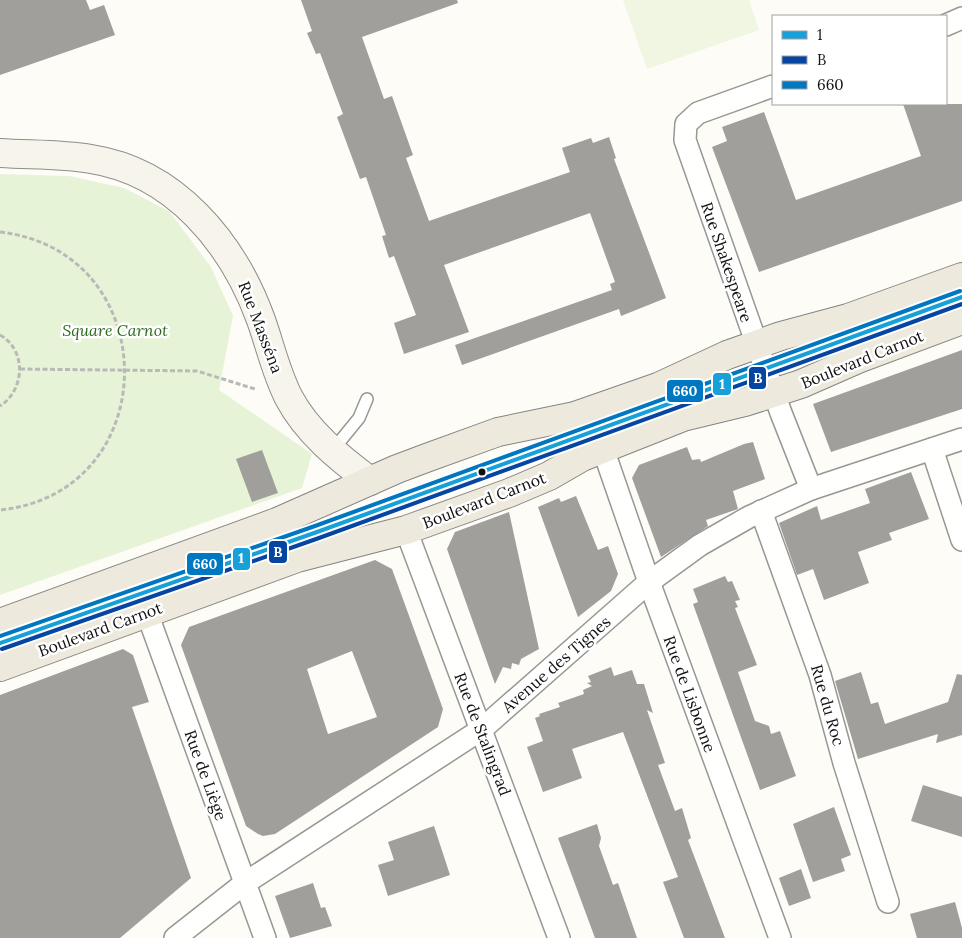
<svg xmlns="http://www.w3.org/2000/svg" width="962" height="938" font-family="Lora,serif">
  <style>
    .green { fill: #e7f3d7 }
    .pitch { fill: #f0f6e1 }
    .building { fill: #a19f9c; fill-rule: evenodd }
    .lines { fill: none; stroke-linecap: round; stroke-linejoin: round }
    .service-casing { stroke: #979795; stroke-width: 14 }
    .minor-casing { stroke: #979795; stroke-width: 24 }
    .secondary-casing { stroke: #8e8d8b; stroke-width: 30 }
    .primary-casing { stroke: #858482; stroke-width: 30 }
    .path { stroke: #b9b9b8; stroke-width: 3; stroke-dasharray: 5 2.5; stroke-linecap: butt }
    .service { stroke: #fffffe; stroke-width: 11 }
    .minor { stroke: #fffffe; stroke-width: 21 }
    .secondary { stroke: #f6f4eb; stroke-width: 28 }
    .primary { stroke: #ede9dc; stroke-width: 28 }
    .bus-1-casing { stroke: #fff; stroke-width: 8 }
    .bus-2-casing { stroke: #fff; stroke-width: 8 }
    .bus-3-casing { stroke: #fff; stroke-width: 8 }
    .bus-1 { stroke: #18a0d8; stroke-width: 4 }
    .bus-2 { stroke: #0645a2; stroke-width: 4 }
    .bus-3 { stroke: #0077c1; stroke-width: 4 }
    .bus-dot { fill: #111; stroke: #fff; stroke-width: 2 }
    .labels { text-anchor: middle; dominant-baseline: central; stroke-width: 5; stroke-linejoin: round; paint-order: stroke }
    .street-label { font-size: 16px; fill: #111; stroke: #fff }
    .park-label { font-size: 16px; font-style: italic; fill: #2f6b1f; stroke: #fff }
    .line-badge { stroke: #fff; stroke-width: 2 }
    .badge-label { font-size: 14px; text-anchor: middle; font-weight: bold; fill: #fff }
  </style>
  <rect width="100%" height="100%" fill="#fdfcf7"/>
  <!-- green -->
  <path class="green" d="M0 174 69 176 124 188 169 211 211 267 233 316 219 390 312 454 302 488 0 595Z"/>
  <!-- pitch -->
  <path class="pitch" d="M623 0H749L759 30 647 69Z"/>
  <!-- building -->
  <g class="building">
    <path d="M0 0H86L90 10 104 5 115 35 0 75Z"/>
    <path d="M301 0H457L458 3 362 37 384 99 392 96 413 155 406 158 429 221 570 172 562 148 591 138 593 143 609 137 616 158 614 159 666 298 621 316 619 309 462 365 455 345 612 290 610 284 615 282 590 213 444 265 469 332 404 354 394 323 416 315 394 256 389 258 382 236 386 235 366 177 360 179 337 117 343 114 320 53 316 54 307 33 312 31Z"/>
    <path d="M903 104H962V201L759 272 712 147 727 141 722 127 764 112 796 200 921 156Z"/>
    <path d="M962 350V409L831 452 813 404Z"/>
    <path d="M753 442 765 479 733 491 738 509 706 520 708 526 661 557 632 478 639 465 687 447 692 460 700 459 701 462 744 444Z"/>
    <path d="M262 450 278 493 252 502 236 459Z"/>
    <path d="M911 472 929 519 889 533 892 540 858 552 869 583 824 600 813 569 797 575 779 523 817 506 821 520 870 503 865 489Z"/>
    <path d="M576 496 598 550 608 546 618 574 611 591 578 617 538 507 559 498 561 502Z"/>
    <path d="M509 512 539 649 521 659 519 665 512 663 511 669 503 667 495 684 447 549 455 532Z"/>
    <path d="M375 560 392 569 443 709 438 727 275 834 263 836 258 834 246 826 181 645 189 627ZM352 651 377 717 328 734 307 669Z"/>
    <path d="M725 576 728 582 732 581 740 600 735 601 738 607 735 608 757 665 738 672 755 721 769 726 771 734 780 731 796 776 760 790 693 604 698 602 693 589Z"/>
    <path d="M123 649 133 655 149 702 132 707 191 878 120 938H0V695Z"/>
    <path d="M611 667 614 676 632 670 637 684H644L653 713 647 710 665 763 658 765 675 811 682 808 691 838 688 840 725 938H684L663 882 678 877 623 732 572 749 582 778 543 792 527 747 543 741 535 718 540 716 539 714 560 707 558 703 584 694 583 690 592 686 587 683 591 682 588 676Z"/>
    <path d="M861 672 871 704 878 702 885 724 948 702 957 674 962 675V735L936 743 938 734 858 759 835 681Z"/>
    <path d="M923 785 962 797V837L911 821Z"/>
    <path d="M834 807 851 855 841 859 845 871 813 882 793 824Z"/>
    <path d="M597 824 601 838 599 846 613 885 618 883 637 938H595L558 838Z"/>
    <path d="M434 826 450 875 388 896 378 865 394 860 388 842Z"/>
    <path d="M801 869 811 898 789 906 779 878Z"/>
    <path d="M313 883 321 908 325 907 332 926 290 938 275 896Z"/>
    <path d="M955 902 962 928V938H917L910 914Z"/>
  </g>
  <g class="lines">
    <defs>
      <g id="service">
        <path d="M332 451 359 418 367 399"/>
        <path d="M0 643 317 532 962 297"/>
      </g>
      <g id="minor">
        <path d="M946 25 962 18"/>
        <path d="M773 86 698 113 686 124 685 140 781 413 811 489"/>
        <path d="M603 449 649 582 780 938"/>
        <path d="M932 449 962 540"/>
        <path d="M761 511 820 675 844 763 888 902"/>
        <path d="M406 530 559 938"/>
        <path d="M147 613 265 938"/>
        <path d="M175 938 245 883 482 729 649 582 700 545 749 517 811 489 962 439"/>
      </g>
      <path id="secondary" d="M0 153C30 155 61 154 91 159 175 172 233 243 261 320 270 345 276 373 289 398 307 432 339 458 370 481"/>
      <g id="primary">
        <path d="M0 623 277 522 397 469 429 457 498 432 575 416 658 387 727 355 781 336 848 318 962 277"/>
        <path d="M0 667 297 558 406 530 509 493 549 476 582 457 683 417 745 402 801 384 858 359 962 320"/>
      </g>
    </defs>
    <!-- service casing -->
    <use href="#service" class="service-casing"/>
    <!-- minor casing -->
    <use href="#minor" class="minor-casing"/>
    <!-- secondary casing -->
    <use href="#secondary" class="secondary-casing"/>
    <!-- primary casing -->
    <use href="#primary" class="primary-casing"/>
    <!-- path -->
    <g class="path">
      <path d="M0 232C166 251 166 493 0 510"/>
      <path d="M0 335C27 350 25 390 0 406"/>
      <path d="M20 369 197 371 255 389"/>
    </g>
    <!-- service -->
    <use href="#service" class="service"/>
    <!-- minor -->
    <use href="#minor" class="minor"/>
    <!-- secondary -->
    <use href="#secondary" class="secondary"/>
    <!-- primary -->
    <use href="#primary" class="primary"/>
    <defs>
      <path id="bus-1" d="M0 643 317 532 962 297"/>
      <path id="bus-2" d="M2 649 319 538 962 304"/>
      <path id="bus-3" d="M0 636 315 526 960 291"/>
    </defs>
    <!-- bus-1 casing -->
    <use href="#bus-1" class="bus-1-casing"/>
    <!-- bus-2 casing -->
    <use href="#bus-2" class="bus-2-casing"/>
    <!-- bus-3 casing -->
    <use href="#bus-3" class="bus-3-casing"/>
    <!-- bus-1 -->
    <use href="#bus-1" class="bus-1"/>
    <!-- bus-2 -->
    <use href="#bus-2" class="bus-2"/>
    <!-- bus-3 -->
    <use href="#bus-3" class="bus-3"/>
  </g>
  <!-- markers -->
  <circle class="bus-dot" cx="482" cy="472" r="4.5"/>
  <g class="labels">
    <!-- street labels -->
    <g class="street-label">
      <text transform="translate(727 262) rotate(71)">Rue Shakespeare</text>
      <text transform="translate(261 327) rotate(69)">Rue Masséna</text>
      <text transform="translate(862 359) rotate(-22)">Boulevard Carnot</text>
      <text transform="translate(484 500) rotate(-21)">Boulevard Carnot</text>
      <text transform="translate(100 629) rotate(-20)">Boulevard Carnot</text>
      <text transform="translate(556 664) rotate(-41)">Avenue des Tignes</text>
      <text transform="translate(690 694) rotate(70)">Rue de Lisbonne</text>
      <text transform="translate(828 705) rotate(74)">Rue du Roc</text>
      <text transform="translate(483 734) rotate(69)">Rue de Stalingrad</text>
      <text transform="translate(206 775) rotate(70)">Rue de Liège</text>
    </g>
    <!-- park labels -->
    <g class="park-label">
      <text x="115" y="330">Square Carnot</text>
    </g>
  </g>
  <g class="line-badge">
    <rect x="748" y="366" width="19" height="24" rx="5" fill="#0645a2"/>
    <rect x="712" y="372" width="20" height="24" rx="5" fill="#18a0d8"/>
    <rect x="666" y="379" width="38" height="24" rx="5" fill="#0077c1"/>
    <rect x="268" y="540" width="20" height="24" rx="5" fill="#0645a2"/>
    <rect x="232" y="547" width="19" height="24" rx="5" fill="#18a0d8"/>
    <rect x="186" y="552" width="38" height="24" rx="5" fill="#0077c1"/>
  </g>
  <g class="badge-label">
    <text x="758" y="383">B</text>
    <text x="722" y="389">1</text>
    <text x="685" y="396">660</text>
    <text x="278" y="557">B</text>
    <text x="241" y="563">1</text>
    <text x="205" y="569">660</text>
  </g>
  <!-- legend -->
  <rect x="772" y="15" width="175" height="90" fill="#ffffff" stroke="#a0a0a0"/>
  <rect x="782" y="31" width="25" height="8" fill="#18a0d8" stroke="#a0a0a0"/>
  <text x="817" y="40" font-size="15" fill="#111111">1</text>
  <rect x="782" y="56" width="25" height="8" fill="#0645a2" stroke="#a0a0a0"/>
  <text x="817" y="65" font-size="15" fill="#111111">B</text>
  <rect x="782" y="81" width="25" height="8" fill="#0077c1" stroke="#a0a0a0"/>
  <text x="817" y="90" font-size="15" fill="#111111">660</text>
</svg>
